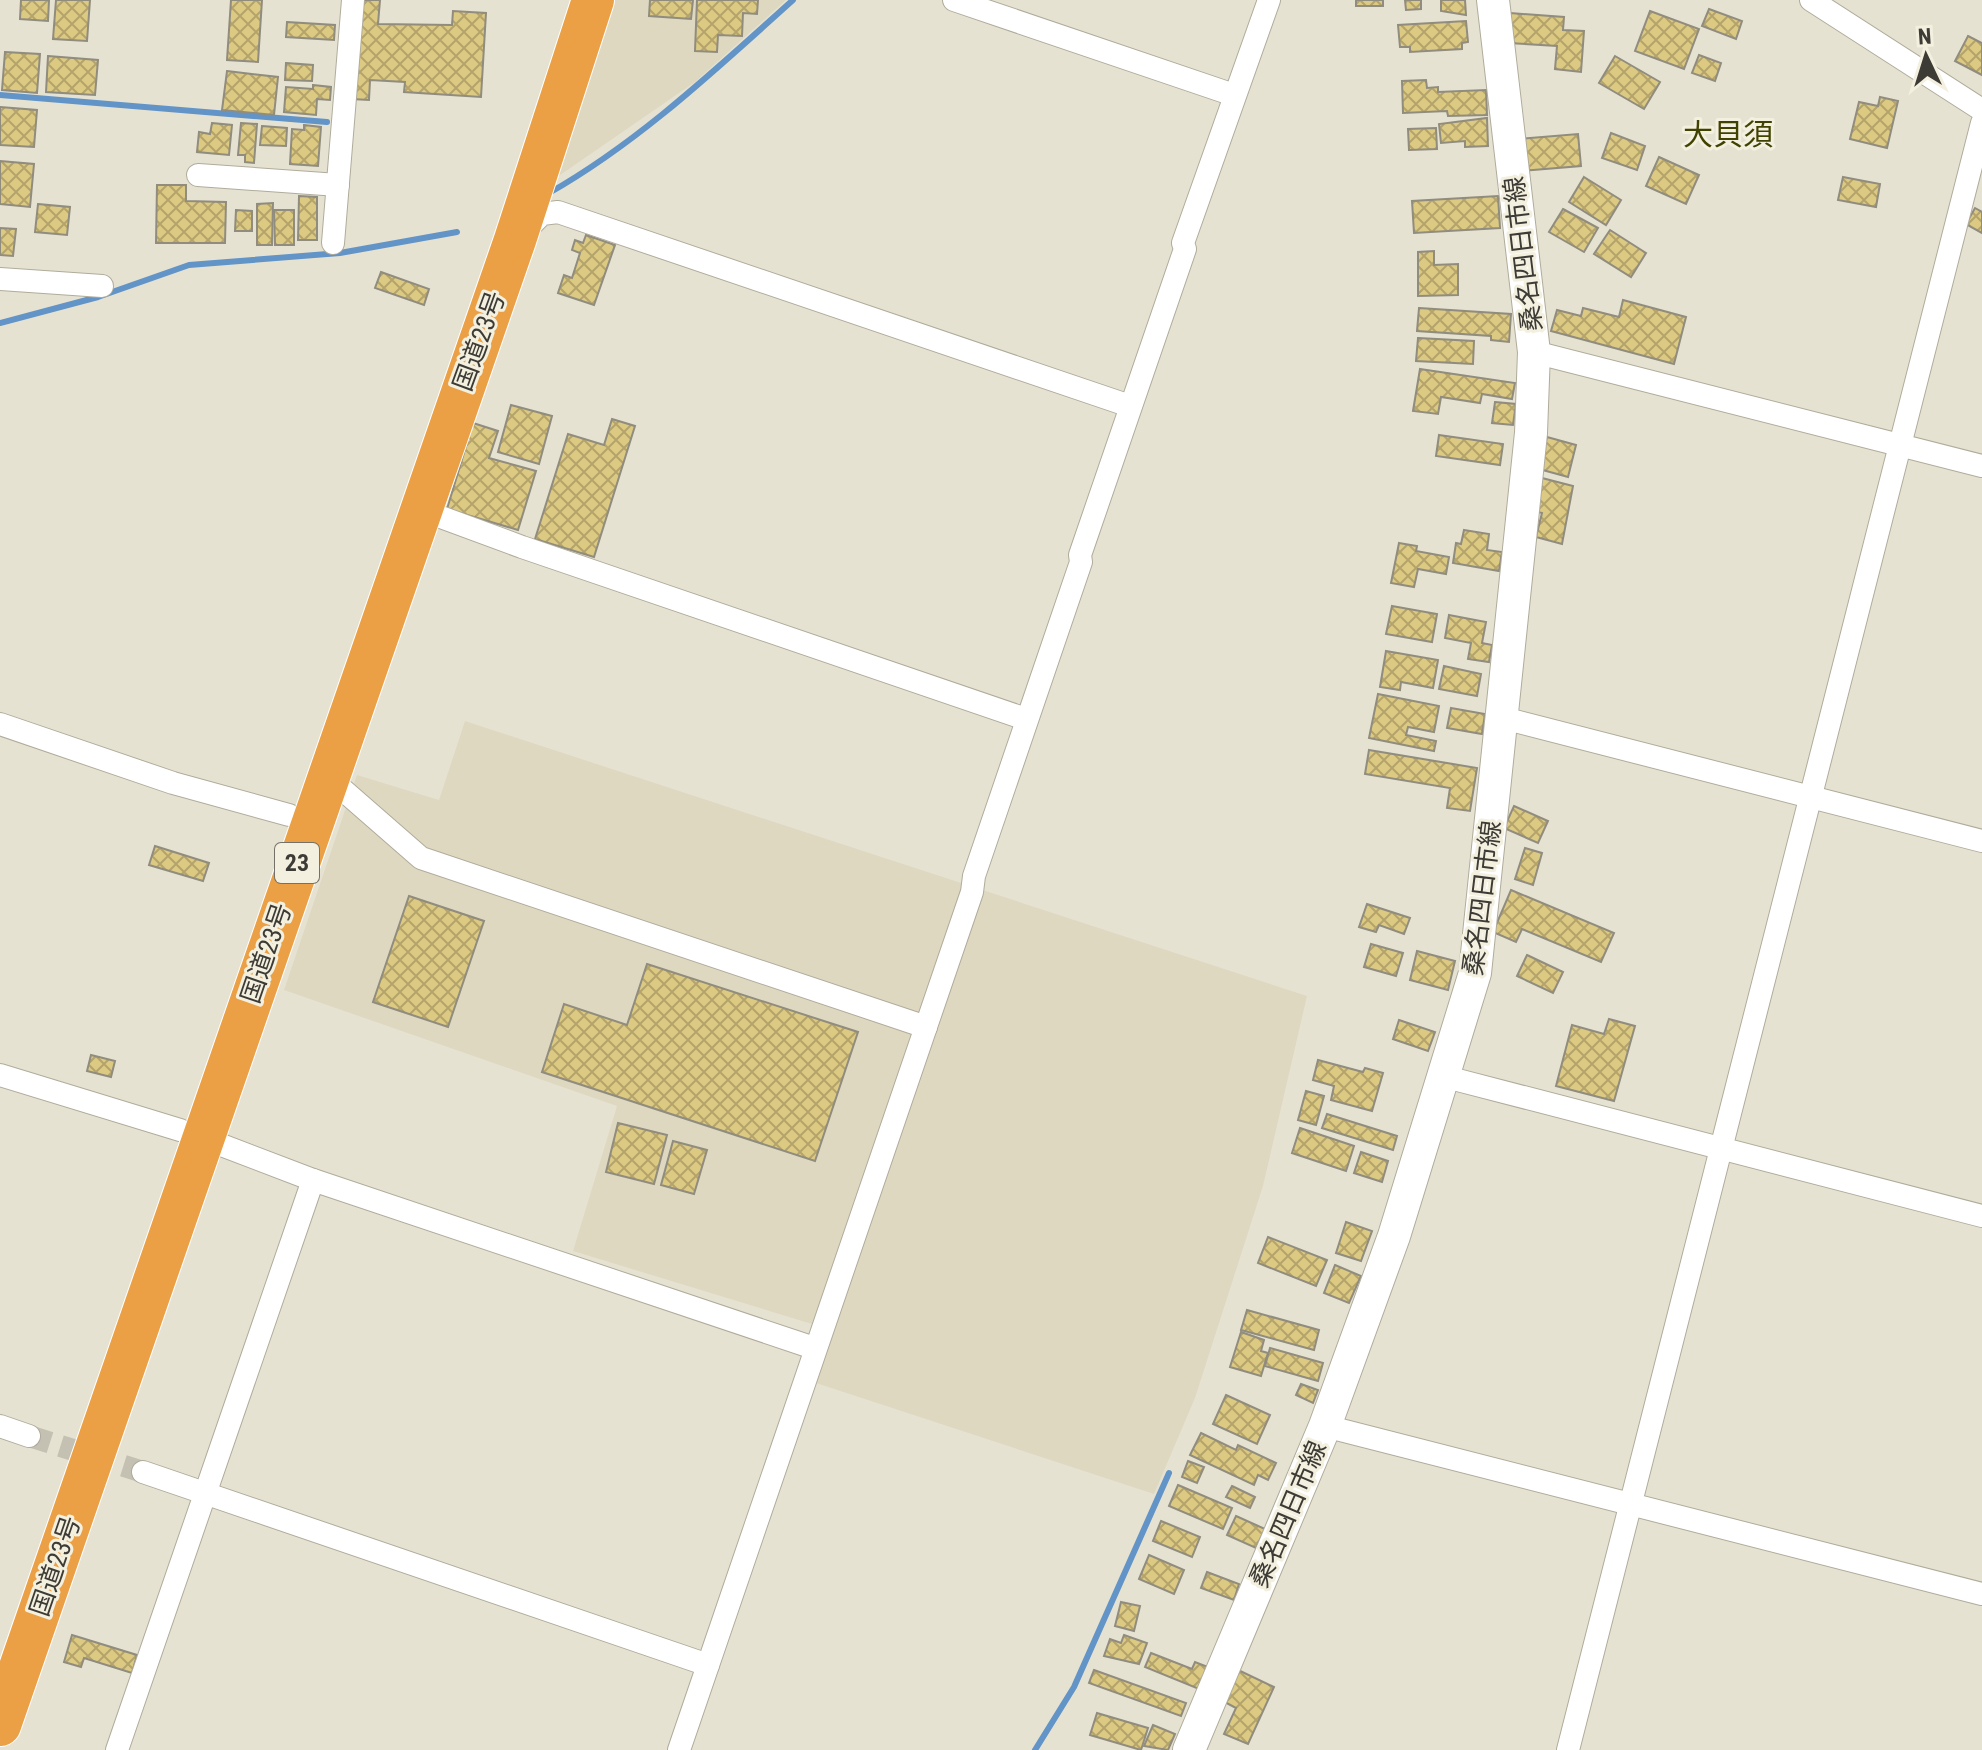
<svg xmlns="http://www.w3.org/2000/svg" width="1982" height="1750" font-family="'Roboto Condensed','Noto Sans JP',sans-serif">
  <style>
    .built { fill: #ded8c1 }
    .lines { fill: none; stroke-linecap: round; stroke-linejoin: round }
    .stream { stroke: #6294c7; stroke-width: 6 }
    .building { fill: url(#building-cross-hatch); stroke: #908c7e; stroke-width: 2 }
    .street-tunnel { stroke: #c4c1b3; stroke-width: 22; stroke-dasharray: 22 11; stroke-linecap: butt }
    .street-casing { stroke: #b0ac9c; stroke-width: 24 }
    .secondary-casing { stroke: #b0ac9c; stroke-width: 34 }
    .highway-casing { stroke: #fff; stroke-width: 44 }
    .street { stroke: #fff; stroke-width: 22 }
    .secondary { stroke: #fff; stroke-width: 32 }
    .highway { stroke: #eba045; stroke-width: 42 }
    .labels { text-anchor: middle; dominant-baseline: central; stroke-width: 6; stroke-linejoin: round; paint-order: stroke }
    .shield { fill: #f4f0df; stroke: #747168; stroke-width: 2 }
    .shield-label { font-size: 24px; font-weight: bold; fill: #3d3b35 }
    .street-label { font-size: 26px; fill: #3d3b35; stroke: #f4f0df }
    .quarter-label { font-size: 30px; fill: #404202; stroke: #f4f0df }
  </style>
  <defs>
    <pattern id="building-cross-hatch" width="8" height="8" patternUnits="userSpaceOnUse" patternTransform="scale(2)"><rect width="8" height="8" fill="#dcc982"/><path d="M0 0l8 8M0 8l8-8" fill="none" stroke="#b4a46b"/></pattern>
  </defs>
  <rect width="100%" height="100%" fill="#e6e2d2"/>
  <!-- built -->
  <g class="built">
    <path d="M612 0H786L695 82 550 182Z"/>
    <path d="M465 721 1307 996 1263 1186 1195 1398 1154 1494 816 1383 825 1328 573 1251 617 1106 284 990 357 775 439 800Z"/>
  </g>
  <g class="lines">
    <!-- stream -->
    <g class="stream">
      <path d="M0 95 327 122"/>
      <path d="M549 193C639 142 716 69 793 0"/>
      <path d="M0 323 98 297 189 265 340 253 457 232"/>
      <path d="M1035 1750 1074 1687 1169 1473"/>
    </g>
  </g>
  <!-- building -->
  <g class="building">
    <path d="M21 0H49L48 21 20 19Z"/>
    <path d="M56 0H90L87 41 53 39Z"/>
    <path d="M231 0H262L258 62 227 60Z"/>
    <path d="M358 0H380L378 24 452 25 453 11 486 13 481 97 404 92 405 82 370 80 369 100 352 99Z"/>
    <path d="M650 0H693L691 19 649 16Z"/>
    <path d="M697 0H758L757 14 743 13 742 36 718 35 717 52 695 51Z"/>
    <rect x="1356" y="0" width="27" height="6"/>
    <path d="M1405 0H1421V9L1406 10Z"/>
    <path d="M1441 0H1465L1466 15 1441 11Z"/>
    <path d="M1709 9 1742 21 1736 39 1702 26Z"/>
    <path d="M1650 11 1699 29 1684 69 1635 51Z"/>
    <path d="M1510 13 1564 17 1563 30 1584 31 1581 72 1555 69 1557 46 1508 43Z"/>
    <path d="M1466 21 1468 42 1462 43V49L1410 52V47H1400L1398 25Z"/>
    <path d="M287 22 335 25 334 40 286 37Z"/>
    <path d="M1968 36 1982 43V75L1955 61Z"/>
    <path d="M5 52 40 54 37 93 2 90Z"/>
    <path d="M1699 55 1721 63 1715 81 1692 73Z"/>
    <path d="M48 56 98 60 95 95 46 92Z"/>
    <path d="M1615 56 1660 82 1644 109 1599 83Z"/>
    <path d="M286 63 313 65 312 81 285 80Z"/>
    <path d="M227 71 278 77 274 115 222 110Z"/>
    <path d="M1426 80 1427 88 1438 87V92L1486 90 1487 115 1448 116 1447 111 1403 113 1402 81Z"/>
    <path d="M313 85 331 87 330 100 317 99 316 115 284 112 286 87 313 89Z"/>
    <path d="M1880 97 1898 101 1887 148 1850 139 1859 102 1878 106Z"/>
    <path d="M0 107 37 110 34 147 0 145Z"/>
    <path d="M1487 118 1488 146 1465 147V141L1441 143 1439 124Z"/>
    <path d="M212 123 232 125 229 155 197 152 199 132 210 134Z"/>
    <path d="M241 123 257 124 254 163 245 162V155H238Z"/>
    <path d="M304 125 321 127 318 166 290 164 292 129 304 130Z"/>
    <path d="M262 126 287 128 286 146 260 145Z"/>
    <path d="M1436 128 1437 149 1409 150 1408 129Z"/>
    <path d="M1611 133 1645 146 1637 170 1602 158Z"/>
    <path d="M1578 134 1581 166 1520 171 1518 139Z"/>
    <path d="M1659 157 1699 175 1686 204 1646 186Z"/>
    <path d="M0 161 34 164 30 207 0 204Z"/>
    <path d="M1584 177 1621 200 1606 225 1569 202Z"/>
    <path d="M1843 177 1880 184 1876 207 1838 200Z"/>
    <path d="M157 185H186V201L226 202 225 243H156Z"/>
    <path d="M299 196 317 197V240H298Z"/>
    <path d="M1498 196 1500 228 1414 233 1412 201Z"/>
    <path d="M273 203 272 245H257V204Z"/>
    <path d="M38 204 70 207 67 235 35 232Z"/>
    <path d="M1975 208 1982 212V233L1966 224Z"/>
    <path d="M1563 209 1598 228 1584 252 1549 232Z"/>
    <path d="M236 210 252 211V231H235Z"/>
    <path d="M274 210H294V245H275Z"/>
    <path d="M0 228 16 229 13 256 0 255Z"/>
    <path d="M1610 230 1646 253 1631 277 1594 254Z"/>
    <path d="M586 235 615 245 594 305 558 293 564 275 572 278 580 253 572 250 575 240 583 243Z"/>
    <path d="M1434 251V265L1458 264V295L1418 296V252Z"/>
    <path d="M381 272 429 289 424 305 375 288Z"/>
    <path d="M1623 300 1686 317 1674 364 1551 331 1557 310 1581 316 1583 308 1619 317Z"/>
    <path d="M1419 308 1511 314 1509 342 1491 340V336L1417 331Z"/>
    <path d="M1418 338 1474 341 1473 364 1416 361Z"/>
    <path d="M1420 369 1515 383 1512 399 1482 394 1480 403 1441 397 1438 414 1413 411Z"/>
    <path d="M1495 402 1516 404 1513 425 1492 423Z"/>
    <path d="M511 405 552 416 539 464 498 452Z"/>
    <path d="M612 419 635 426 594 557 535 539 568 434 604 445Z"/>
    <path d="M473 423 498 431 489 458 536 471 518 530 447 509Z"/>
    <path d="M1439 435 1503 444 1500 465 1436 456Z"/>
    <path d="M1547 437 1576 445 1568 477 1539 469Z"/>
    <path d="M1542 478 1573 486 1562 544 1536 537 1542 513 1533 511Z"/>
    <path d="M1464 530 1489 534 1487 550 1502 552 1499 571 1453 563 1456 543 1461 544Z"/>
    <path d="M1399 543 1417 546 1416 551 1449 557 1446 574 1418 569 1414 587 1391 583Z"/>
    <path d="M1392 606 1437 614 1432 642 1386 634Z"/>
    <path d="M1449 615 1486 622 1482 643 1492 645 1489 662 1468 659 1471 643 1445 638Z"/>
    <path d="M1386 651 1438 660 1433 688 1401 682 1400 690 1380 687Z"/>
    <path d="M1444 666 1481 674 1477 696 1439 689Z"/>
    <path d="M1378 694 1439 706 1434 732 1408 727 1406 735 1436 741 1434 751 1369 738Z"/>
    <path d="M1451 708 1485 714 1482 734 1447 728Z"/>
    <path d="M1369 750 1477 768 1470 811 1447 808 1450 788 1365 774Z"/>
    <path d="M1514 806 1548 821 1538 843 1504 828Z"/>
    <path d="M155 846 209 863 203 881 149 865Z"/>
    <path d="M1525 848 1542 853 1533 885 1515 879Z"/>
    <path d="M1511 890 1614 933 1601 962 1522 929 1516 942 1493 932Z"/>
    <path d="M409 896 484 921 448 1027 373 1002Z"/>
    <path d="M1367 904 1410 918 1404 934 1379 925 1376 932 1359 927Z"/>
    <path d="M1371 944 1403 953 1396 976 1364 967Z"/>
    <path d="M1417 951 1455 961 1448 990 1410 980Z"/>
    <path d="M1527 955 1563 972 1553 993 1517 976Z"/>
    <path d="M647 964 858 1032 815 1161 542 1072 564 1004 627 1025Z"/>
    <path d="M1609 1019 1635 1026 1614 1101 1556 1086 1572 1025 1604 1034Z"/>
    <path d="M1399 1020 1435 1032 1428 1051 1393 1039Z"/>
    <path d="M91 1055 115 1061 111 1077 87 1071Z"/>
    <path d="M1318 1060 1363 1072 1365 1068 1383 1073 1372 1111 1331 1100 1334 1086 1313 1080Z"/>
    <path d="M1306 1091 1324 1096 1316 1125 1298 1120Z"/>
    <path d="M1327 1114 1397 1136 1393 1150 1322 1128Z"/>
    <path d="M618 1123 667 1135 654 1184 606 1172Z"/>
    <path d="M1300 1128 1354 1146 1346 1171 1292 1153Z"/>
    <path d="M673 1141 707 1150 694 1194 661 1185Z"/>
    <path d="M1361 1152 1388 1161 1382 1182 1354 1173Z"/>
    <path d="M1346 1222 1372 1231 1361 1261 1336 1253Z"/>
    <path d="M1268 1237 1327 1260 1316 1286 1258 1263Z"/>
    <path d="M1335 1265 1361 1276 1349 1303 1324 1293Z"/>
    <path d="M1247 1310 1319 1330 1314 1350 1241 1330Z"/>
    <path d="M1241 1332 1264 1340 1261 1351 1268 1353 1261 1376 1230 1367Z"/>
    <path d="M1270 1348 1323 1363 1318 1381 1265 1366Z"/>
    <path d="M1301 1384 1318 1390 1313 1403 1296 1395Z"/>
    <path d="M1226 1395 1270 1415 1257 1444 1213 1424Z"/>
    <path d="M1201 1433 1236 1450 1238 1445 1276 1463 1268 1480 1258 1475 1254 1485 1190 1455Z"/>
    <path d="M1188 1461 1204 1467 1197 1483 1182 1477Z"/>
    <path d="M1178 1485 1232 1508 1223 1529 1169 1506Z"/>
    <path d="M1232 1486 1255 1497 1250 1508 1226 1497Z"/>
    <path d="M1236 1516 1265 1529 1256 1548 1227 1535Z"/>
    <path d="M1161 1521 1200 1537 1192 1557 1153 1541Z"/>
    <path d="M1149 1555 1184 1570 1174 1594 1139 1579Z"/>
    <path d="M1207 1572 1239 1584 1234 1600 1201 1588Z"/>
    <path d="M1121 1602 1140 1606 1134 1631 1115 1626Z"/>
    <path d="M72 1635 137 1655 132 1673 84 1658 81 1667 64 1662Z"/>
    <path d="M1124 1635 1147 1643 1139 1664 1104 1656 1110 1639 1121 1643Z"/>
    <path d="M1151 1653 1192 1669 1195 1662 1208 1667 1199 1689 1145 1667Z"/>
    <path d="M1236 1669 1274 1687 1248 1744 1224 1734 1236 1708 1221 1700Z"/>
    <path d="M1094 1670 1186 1703 1181 1716 1089 1683Z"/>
    <path d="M1097 1713 1148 1728 1141 1750 1090 1735Z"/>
    <path d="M1153 1725 1175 1734 1168 1750 1144 1746Z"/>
  </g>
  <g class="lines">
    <!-- street-tunnel -->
    <path class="street-tunnel" d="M29 1436 143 1472"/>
    <defs>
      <g id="street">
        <path d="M954 0 1234 95"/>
        <path d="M1811 0 1982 110"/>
        <path d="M198 175 338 185"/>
        <path d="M525 231 542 214 558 212 1130 406"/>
        <path d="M333 243 353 0"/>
        <path d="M0 279 102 286"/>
        <path d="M1534 352 1982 466"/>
        <path d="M419 509 522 547 1026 719"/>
        <path d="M1503 718 1982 841"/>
        <path d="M0 724 173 783 289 815"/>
        <path d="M327 776 421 858 926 1027"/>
        <path d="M0 1075 180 1130"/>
        <path d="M1446 1077 1982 1216"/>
        <path d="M203 1138 313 1180 814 1348"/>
        <path d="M0 1426 29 1436"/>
        <path d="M1325 1426 1982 1594"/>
        <path d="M143 1472 708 1665"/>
        <path d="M117 1750 313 1180"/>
        <path d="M679 1750 972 892 974 876 1081 562 1080 555 1185 249 1183 243 1269 0"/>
        <path d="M1568 1750 1982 123"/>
      </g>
      <path id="secondary" d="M1189 1750 1325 1426 1394 1236 1475 973 1531 433 1534 352 1493 0"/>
      <path id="highway" d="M0 1725 515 240 593 0"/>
    </defs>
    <!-- street casing -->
    <use href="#street" class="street-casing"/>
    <!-- secondary casing -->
    <use href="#secondary" class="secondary-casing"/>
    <!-- highway casing -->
    <use href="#highway" class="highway-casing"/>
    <!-- street -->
    <use href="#street" class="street"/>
    <!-- secondary -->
    <use href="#secondary" class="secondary"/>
    <!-- highway -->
    <use href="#highway" class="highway"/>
  </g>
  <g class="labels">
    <!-- shield labels -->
    <rect class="shield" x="275" y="843" width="44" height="40" rx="6"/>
    <g class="shield-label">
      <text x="297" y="863">23</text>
    </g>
    <!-- street labels -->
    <g class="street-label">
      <text transform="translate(1523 254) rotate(-97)">桑名四日市線</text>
      <text transform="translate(479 341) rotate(-70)">国道23号</text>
      <text transform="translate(1482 898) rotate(-83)">桑名四日市線</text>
      <text transform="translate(266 953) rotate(-71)">国道23号</text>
      <text transform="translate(1288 1514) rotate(-67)">桑名四日市線</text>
      <text transform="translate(55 1566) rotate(-71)">国道23号</text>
    </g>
    <!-- quarter labels -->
    <g class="quarter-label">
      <text x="1728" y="134">大貝須</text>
    </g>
  </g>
  <!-- north arrow -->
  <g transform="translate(1926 56) rotate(356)" stroke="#f4f0df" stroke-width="6" paint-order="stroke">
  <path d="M0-6L14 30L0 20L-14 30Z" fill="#3d3b35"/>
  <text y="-12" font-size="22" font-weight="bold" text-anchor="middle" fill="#3d3b35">N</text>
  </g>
</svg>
